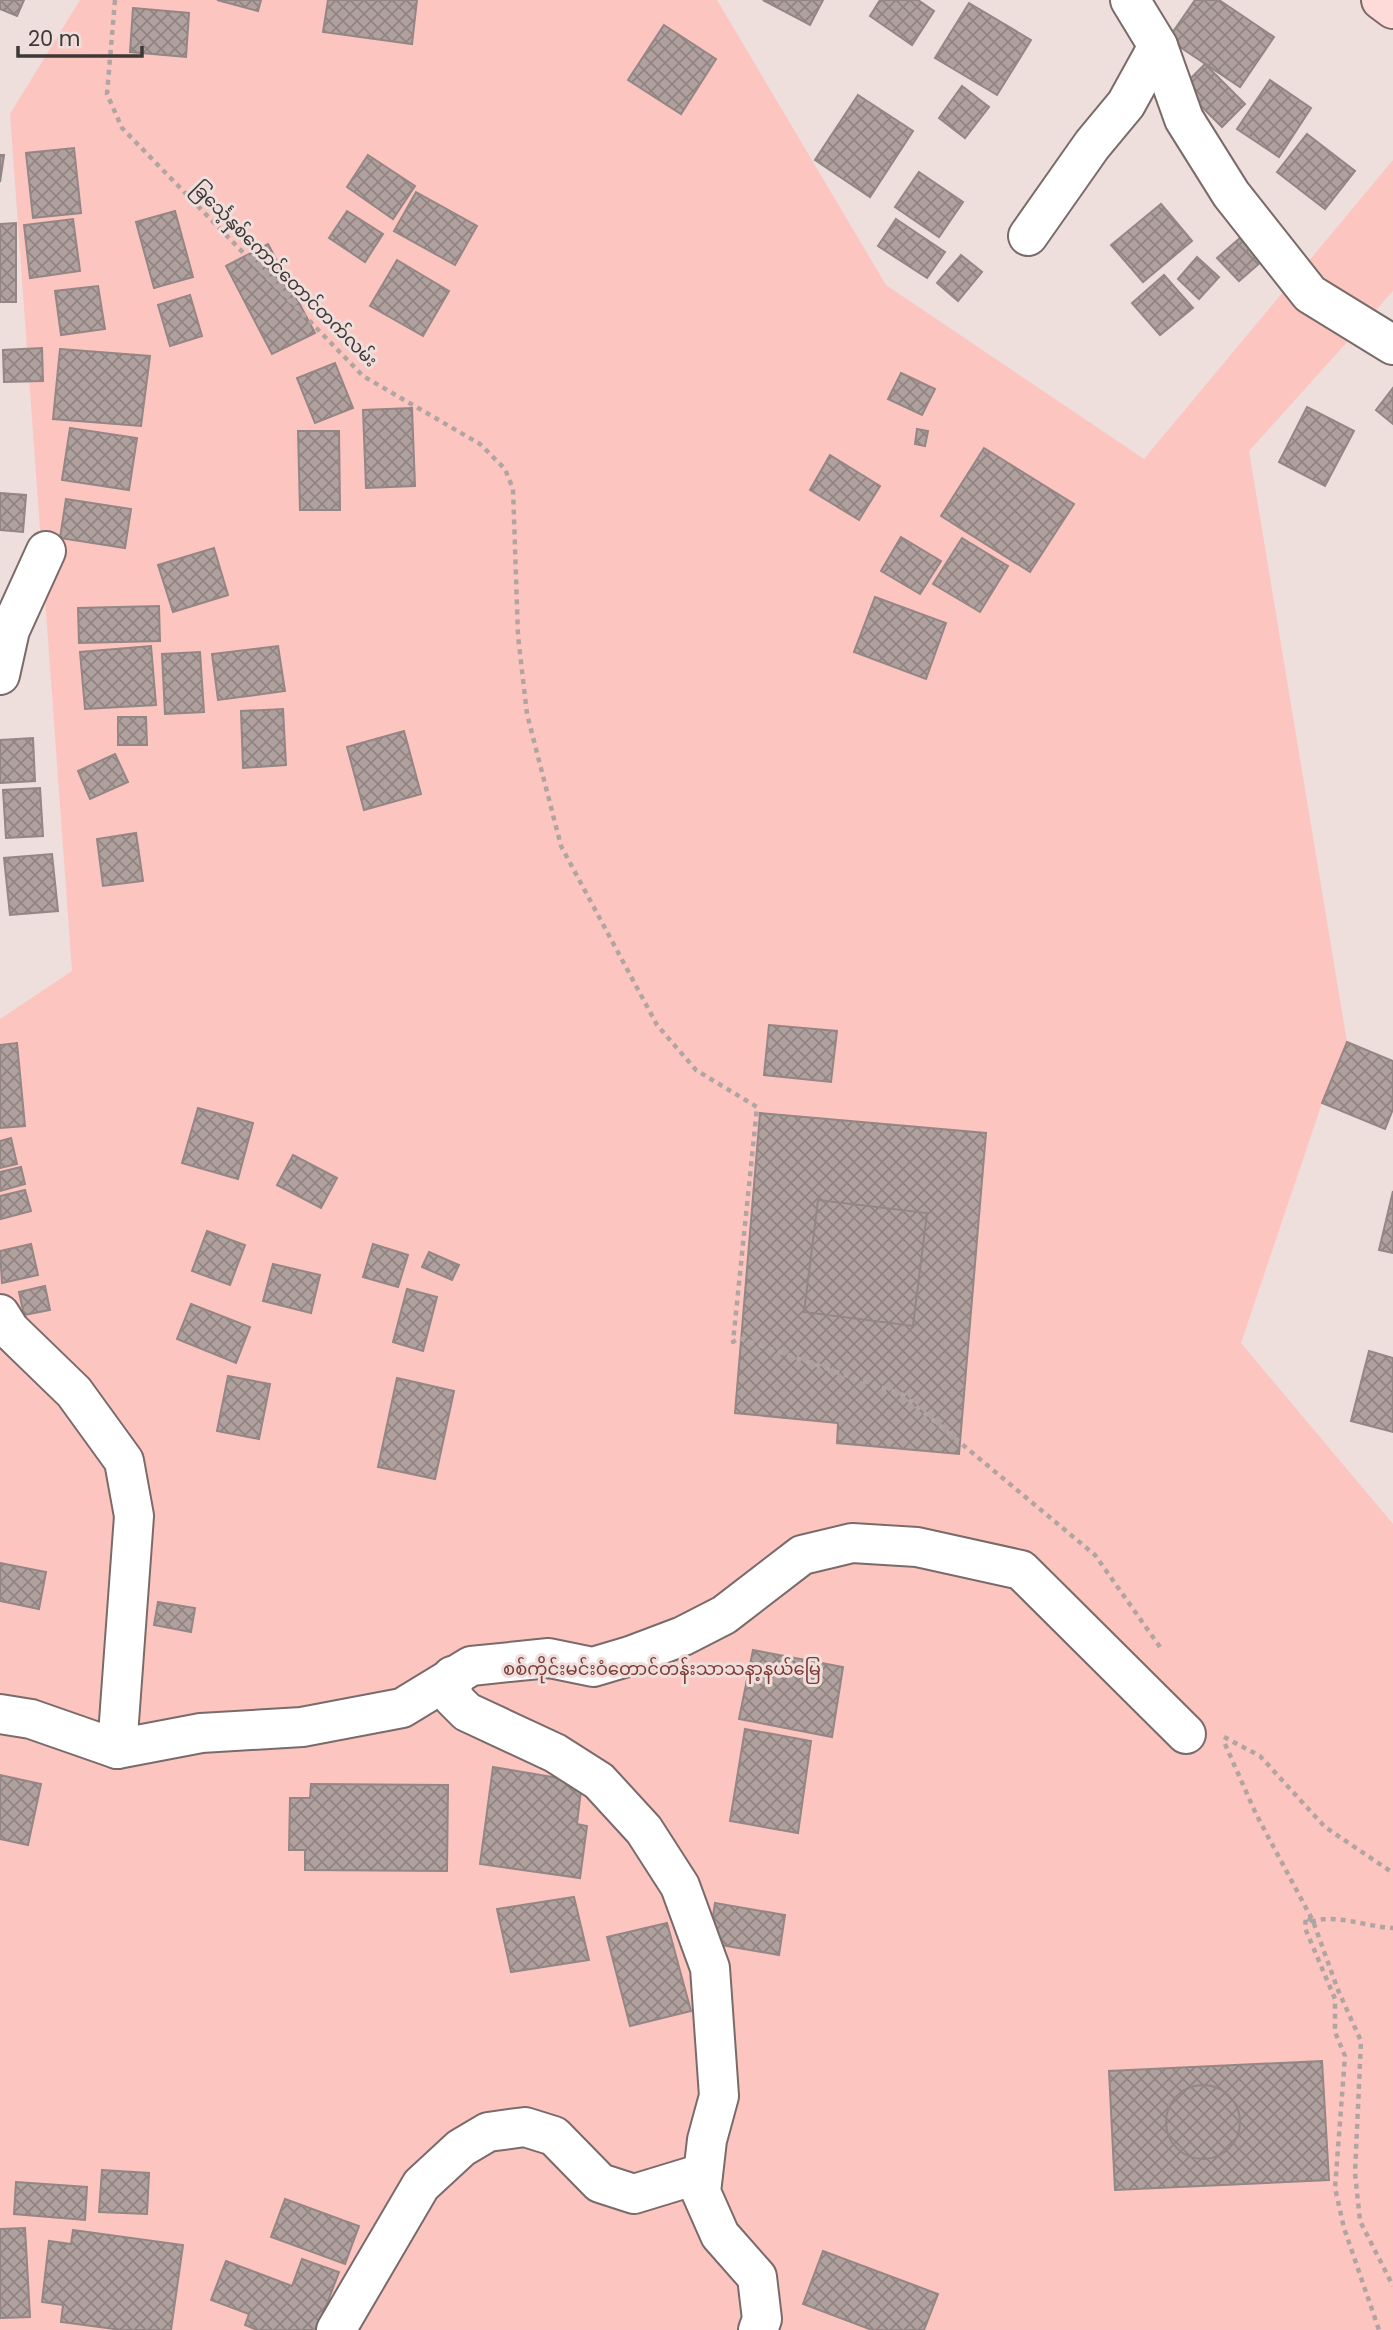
<svg xmlns="http://www.w3.org/2000/svg" width="1393" height="2330" font-family="Poppins,'Noto Sans Myanmar',sans-serif">
  <style>
    .green { fill: #fdc5bf }
    .building { fill: url(#building-cross-hatch); stroke: #948684; stroke-width: 2 }
    .lines { fill: none; stroke-linecap: round; stroke-linejoin: round }
    .street-casing { stroke: #796b6a; stroke-width: 42 }
    .secondary-casing { stroke: #796b6a; stroke-width: 42 }
    .path { stroke: #b1a5a3; stroke-width: 4.5; stroke-dasharray: 5 5; stroke-linecap: butt }
    .street { stroke: #fff; stroke-width: 38 }
    .secondary { stroke: #fedbd9; stroke-width: 38 }
    .labels { text-anchor: middle; dominant-baseline: central; stroke-width: 6; stroke-linejoin: round; paint-order: stroke }
    .street-label { font-size: 18px; fill: #3d3736; stroke: #eededc }
    .park-label { font-size: 18px; fill: #7f3a35; stroke: #eededc }
  </style>
  <defs>
    <pattern id="building-cross-hatch" width="8" height="8" patternUnits="userSpaceOnUse" patternTransform="scale(1.75)"><rect width="8" height="8" fill="#b0a19f"/><path d="M0 0l8 8M0 8l8-8" fill="none" stroke="#908482"/></pattern>
  </defs>
  <rect width="100%" height="100%" fill="#eededc"/>
  <!-- green -->
  <path class="green" d="M80 0H717L886 285 1144 459 1393 160V291L1249 451 1347 1042 1322 1103 1241 1343 1393 1524V2330H0V1019L72 971 10 114Z"/>
  <!-- building -->
  <g class="building">
    <path d="M0 0H24L17 16 0 9Z"/>
    <path d="M217 0H261L258 11Z"/>
    <path d="M328 0H417L412 44 323 32Z"/>
    <path d="M763 0H823L810 25Z"/>
    <path d="M880 0H918L934 11 912 45 870 16Z"/>
    <path d="M1195 0H1219L1274 37 1240 87 1168 39Z"/>
    <path d="M969 3 1031 40 997 95 935 58Z"/>
    <path d="M133 8 189 13 186 57 130 52Z"/>
    <path d="M664 25 716 59 681 114 628 80Z"/>
    <path d="M1205 64 1245 104 1222 127 1182 87Z"/>
    <path d="M1270 80 1311 108 1279 157 1237 129Z"/>
    <path d="M962 86 989 107 965 138 939 118Z"/>
    <path d="M858 95 913 131 870 197 815 160Z"/>
    <path d="M1307 134 1355 171 1325 209 1277 172Z"/>
    <path d="M74 148 81 213 33 218 26 153Z"/>
    <path d="M0 155H4L0 182Z"/>
    <path d="M368 155 415 186 393 219 347 187Z"/>
    <path d="M919 172 963 202 939 237 895 207Z"/>
    <path d="M416 192 477 226 455 265 394 231Z"/>
    <path d="M1161 204 1192 241 1143 282 1111 245Z"/>
    <path d="M175 211 193 277 154 288 136 222Z"/>
    <path d="M347 211 383 234 365 262 329 238Z"/>
    <path d="M73 219 80 271 30 278 24 225Z"/>
    <path d="M896 219 945 252 927 278 878 246Z"/>
    <path d="M16 223V302H0V224Z"/>
    <path d="M1240 238 1261 262 1239 281 1217 258Z"/>
    <path d="M268 244 315 333 272 354 226 266Z"/>
    <path d="M961 255 982 272 958 301 937 283Z"/>
    <path d="M1197 257 1219 277 1199 299 1178 279Z"/>
    <path d="M397 260 449 291 423 336 370 306Z"/>
    <path d="M1164 275 1193 308 1160 335 1132 303Z"/>
    <path d="M98 286 105 329 61 335 55 291Z"/>
    <path d="M190 295 202 336 170 346 158 305Z"/>
    <path d="M42 348 43 381 4 382 3 350Z"/>
    <path d="M60 349 150 356 141 426 53 419Z"/>
    <path d="M335 363 353 408 315 423 297 378Z"/>
    <path d="M901 373 935 389 922 415 888 399Z"/>
    <path d="M1393 388V424L1376 410Z"/>
    <path d="M1307 407 1354 431 1325 486 1279 462Z"/>
    <path d="M412 408 415 486 366 488 363 410Z"/>
    <path d="M70 428 137 438 129 490 62 480Z"/>
    <path d="M917 429 928 431 925 446 915 444Z"/>
    <path d="M298 431H339L340 510H300Z"/>
    <path d="M984 448 1074 504 1030 572 941 516Z"/>
    <path d="M830 455 880 486 859 520 810 490Z"/>
    <path d="M0 493 26 495 23 532 0 530Z"/>
    <path d="M66 499 131 509 125 548 60 538Z"/>
    <path d="M901 537 941 561 920 594 881 571Z"/>
    <path d="M962 538 1008 566 980 612 933 584Z"/>
    <path d="M214 548 228 595 173 612 158 565Z"/>
    <path d="M875 597 946 623 926 679 854 652Z"/>
    <path d="M159 606 160 641 79 643 78 608Z"/>
    <path d="M151 646 156 705 85 709 80 652Z"/>
    <path d="M278 646 285 691 218 700 212 654Z"/>
    <path d="M200 652 204 712 165 714 162 654Z"/>
    <path d="M283 709 286 765 243 768 241 711Z"/>
    <path d="M118 717H146L147 745H118Z"/>
    <path d="M404 731 421 794 364 810 347 747Z"/>
    <path d="M33 738 35 781 0 783V740Z"/>
    <path d="M115 754 128 782 90 799 78 771Z"/>
    <path d="M40 788 43 836 6 838 3 790Z"/>
    <path d="M136 833 143 881 103 886 97 839Z"/>
    <path d="M52 854 58 911 10 915 4 858Z"/>
    <path d="M769 1025 837 1031 831 1082 764 1075Z"/>
    <path d="M1347 1042 1393 1061V1109L1385 1129 1322 1103Z"/>
    <path d="M17 1043 25 1126 0 1128V1045Z"/>
    <path d="M198 1108 253 1123 238 1179 182 1163Z"/>
    <path d="M760 1113 986 1133 959 1454 837 1443 838 1423 735 1413Z"/>
    <path d="M11 1138 17 1164 0 1168V1141Z"/>
    <path d="M293 1155 337 1178 321 1208 277 1185Z"/>
    <path d="M21 1167 25 1184 0 1191V1172Z"/>
    <path d="M25 1190 31 1211 1 1219 0 1196Z"/>
    <path d="M1393 1191V1253L1379 1250Z"/>
    <path d="M818 1200 927 1213 913 1326 804 1312Z"/>
    <path d="M207 1231 245 1245 230 1285 192 1271Z"/>
    <path d="M31 1244 38 1275 2 1283 0 1251Z"/>
    <path d="M373 1244 408 1255 398 1287 363 1277Z"/>
    <path d="M429 1252 459 1265 452 1280 422 1267Z"/>
    <path d="M273 1264 320 1275 311 1313 263 1301Z"/>
    <path d="M45 1286 50 1310 24 1315 19 1292Z"/>
    <path d="M407 1289 437 1297 423 1351 393 1342Z"/>
    <path d="M191 1304 250 1327 236 1363 177 1339Z"/>
    <path d="M1369 1351 1393 1358V1432L1351 1421Z"/>
    <path d="M228 1376 270 1384 259 1439 217 1431Z"/>
    <path d="M397 1378 454 1391 435 1479 378 1467Z"/>
    <path d="M0 1563 46 1572 39 1609 0 1601Z"/>
    <path d="M158 1602 195 1608 191 1632 154 1625Z"/>
    <path d="M753 1650 843 1667 832 1737 739 1719Z"/>
    <path d="M745 1729 811 1741 798 1833 730 1821Z"/>
    <path d="M493 1767 582 1782 577 1824 587 1826 580 1878 480 1864Z"/>
    <path d="M0 1775 41 1784 28 1845 0 1839Z"/>
    <path d="M311 1784 448 1785 447 1871 305 1870V1850H289L290 1798H310Z"/>
    <path d="M574 1897 589 1960 511 1972 497 1909Z"/>
    <path d="M715 1903 785 1915 779 1955 709 1943Z"/>
    <path d="M667 1923 691 2011 630 2026 607 1937Z"/>
    <path d="M1322 2061 1329 2180 1115 2190 1109 2071Z"/>
    <circle cx="1203" cy="2122" r="37"/>
    <path d="M102 2170 149 2173 147 2214 99 2212Z"/>
    <path d="M16 2182 87 2187 85 2220 14 2214Z"/>
    <path d="M285 2199 359 2226 345 2264 271 2237Z"/>
    <path d="M25 2228 30 2317 0 2318V2229Z"/>
    <path d="M73 2230 183 2245 171 2330H122L61 2322 63 2305 42 2302 49 2241 71 2244Z"/>
    <path d="M823 2251 938 2294 924 2330H872L803 2304Z"/>
    <path d="M302 2259 339 2272 317 2330H257L245 2325 249 2314 211 2300 226 2261 292 2286Z"/>
  </g>
  <g class="lines">
    <defs>
      <g id="street">
        <path d="M1130 0 1158 46 1184 119 1231 194 1310 294 1393 345"/>
        <path d="M1028 236 1092 145 1126 104 1158 46"/>
        <path d="M0 675 10 630 46 551"/>
        <path d="M0 1314 10 1330 74 1392 124 1461 134 1516 117 1749"/>
        <path d="M452 1676 453 1698 467 1712 555 1753 599 1781 644 1830 680 1886 710 1968 719 2096 707 2140 701 2192 720 2235 757 2277 762 2319 758 2330"/>
        <path d="M0 1714 31 1719 117 1749 201 1733 302 1727 402 1708 471 1666 549 1658 593 1667 630 1656 683 1636 724 1615 802 1555 852 1543 917 1547 1021 1570 1186 1734"/>
        <path d="M336 2330 421 2185 461 2148 488 2132 525 2127 554 2136 600 2183 634 2194 703 2173"/>
      </g>
      <path id="secondary" d="M1381 0 1393 9"/>
    </defs>
    <!-- street casing -->
    <use href="#street" class="street-casing"/>
    <!-- secondary casing -->
    <use href="#secondary" class="secondary-casing"/>
    <!-- path -->
    <g class="path">
      <path d="M115 0 107 94 122 128 363 376 480 444 505 469 513 489 518 636 527 714 561 846 657 1025 696 1070 757 1107 733 1342 739 1338 903 1395 1095 1555 1160 1647"/>
      <path d="M1224 1737 1260 1756 1325 1827 1393 1873"/>
      <path d="M1225 1744 1256 1814 1313 1921 1338 1990 1361 2041 1355 2173 1360 2221 1393 2286"/>
      <path d="M1312 1921 1306 1917 1305 1928 1335 1999V2032L1345 2056 1335 2188 1344 2228 1379 2330"/>
      <path d="M1311 1922C1335 1913 1367 1927 1393 1928"/>
    </g>
    <!-- street -->
    <use href="#street" class="street"/>
    <!-- secondary -->
    <use href="#secondary" class="secondary"/>
  </g>
  <g class="labels">
    <!-- street labels -->
    <g class="street-label">
      <text transform="translate(285 274) rotate(45)">ခြင်္သေ့နှစ်ကောင်တောင်တက်လမ်း</text>
    </g>
    <!-- park labels -->
    <g class="park-label">
      <text x="662" y="1668">စစ်ကိုင်းမင်းဝံတောင်တန်းသာသနာ့နယ်မြေ</text>
    </g>
  </g>
  <!-- scale -->
  <path d="M18 46v10h124v-10" fill="none" stroke="#3d3736" stroke-width="3.5"/>
  <text x="28" y="46" font-size="21" fill="#3d3736" stroke="#eededc" stroke-width="5" paint-order="stroke">20 m</text>
</svg>
